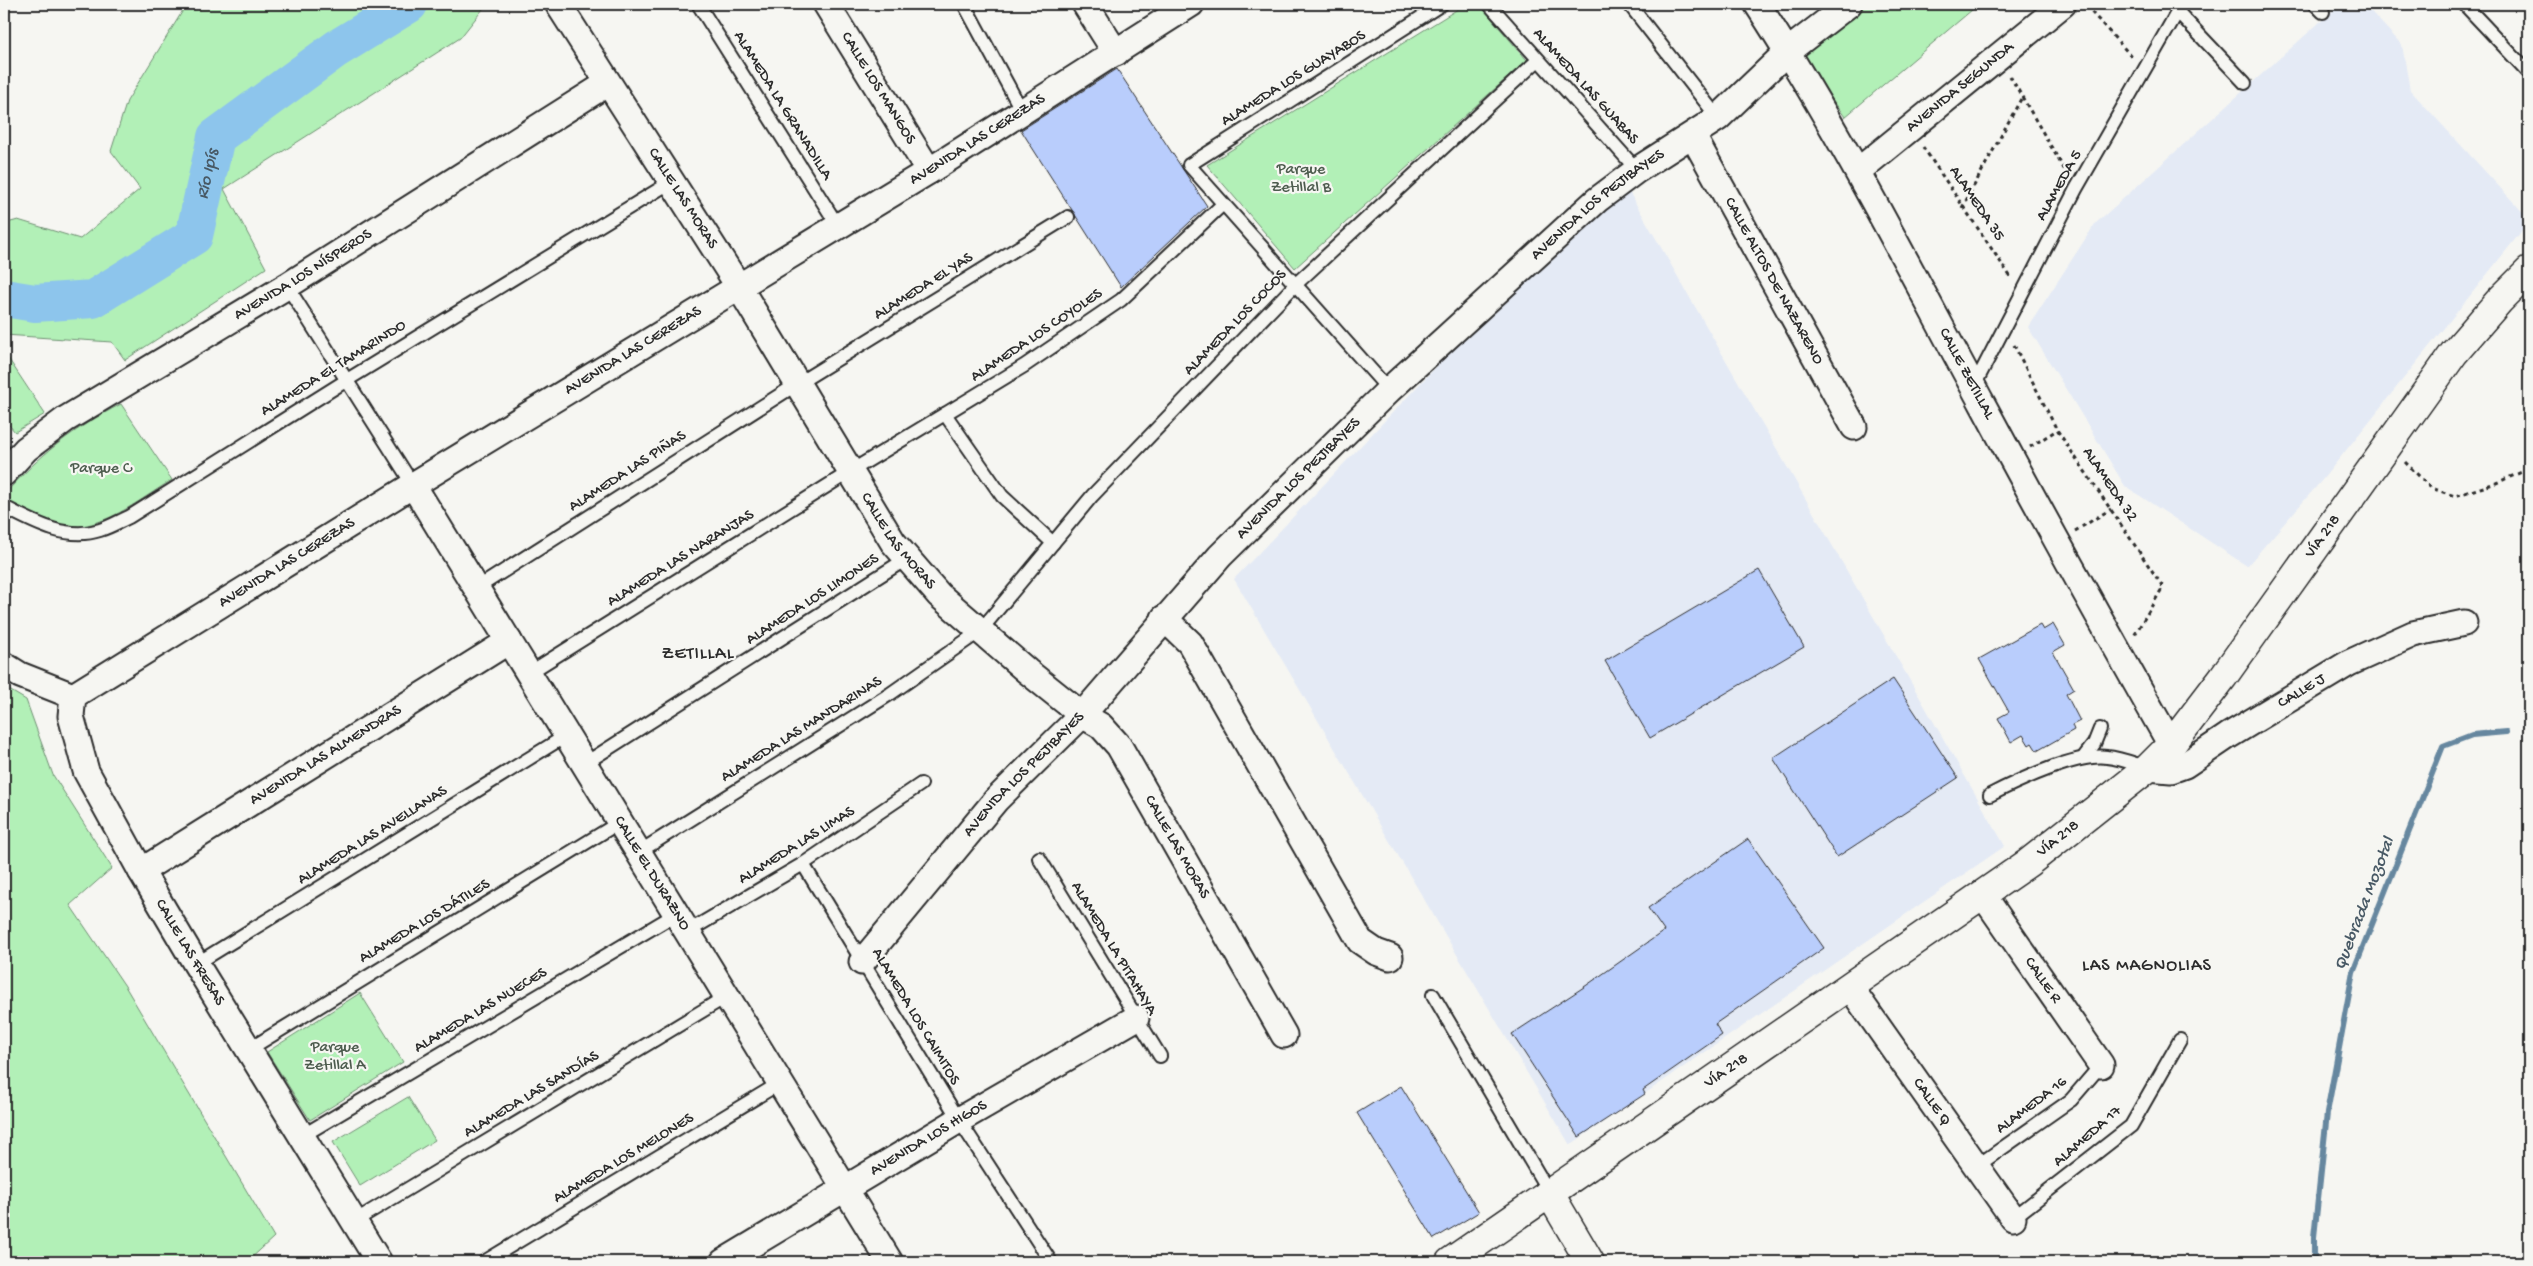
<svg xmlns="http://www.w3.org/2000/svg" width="2533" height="1266" font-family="'Gochi Hand',sans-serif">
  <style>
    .built { fill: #e4eaf5 }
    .green { fill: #b2f0b7; stroke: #6e8e71 }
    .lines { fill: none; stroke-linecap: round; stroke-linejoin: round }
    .stream { stroke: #66879f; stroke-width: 6 }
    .river { stroke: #8dc5ec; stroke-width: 38 }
    .building { fill: #b9cdfc; stroke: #2b2b2b }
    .lane-casing { stroke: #2b2b2b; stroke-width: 16 }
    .street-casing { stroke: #2b2b2b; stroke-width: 29 }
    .secondary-casing { stroke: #2b2b2b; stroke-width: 31 }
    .path { stroke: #2b2b2b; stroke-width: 3; stroke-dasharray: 4 4; stroke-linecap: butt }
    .lane { stroke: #f6f6f2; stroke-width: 12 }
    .street { stroke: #f6f6f2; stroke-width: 25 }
    .secondary { stroke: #f6f6f2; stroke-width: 28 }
    .labels { text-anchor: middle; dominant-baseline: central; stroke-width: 4.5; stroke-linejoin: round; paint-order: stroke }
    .street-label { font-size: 16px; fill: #2b2b2b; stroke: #f6f6f2 }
    .park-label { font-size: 16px; fill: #4d5c4e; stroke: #f6f6f2 }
    .water-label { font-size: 18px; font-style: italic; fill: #485965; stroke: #f6f6f2 }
    .neighbourhood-label { font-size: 18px; letter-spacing: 1px; fill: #2b2b2b; stroke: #f6f6f2 }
  </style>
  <rect width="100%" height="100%" fill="#f6f6f2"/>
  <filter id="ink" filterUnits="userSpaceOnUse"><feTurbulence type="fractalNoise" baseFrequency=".02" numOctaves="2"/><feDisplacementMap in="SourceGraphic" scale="10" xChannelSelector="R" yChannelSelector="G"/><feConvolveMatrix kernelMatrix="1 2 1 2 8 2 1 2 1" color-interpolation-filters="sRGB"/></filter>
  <g filter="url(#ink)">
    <!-- built -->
    <g class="built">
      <path d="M2340 4H2364L2402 45 2410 90 2529 219V222L2323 479 2247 566 2125 486 2028 327 2095 224Z"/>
      <path d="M1628 190 2005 846 1570 1145 1234 579 1454 348Z"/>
    </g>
    <!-- green -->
    <g class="green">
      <path d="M184 4H487L460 38 224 189 266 268 125 360 112 342 4 335V224L18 220 80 239 140 189 111 151 127 101 182 12Z"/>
      <path d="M1466 4H1479L1527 60 1295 268 1207 165Z"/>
      <path d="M1865 4H1979L1845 117 1799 53Z"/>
      <path d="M4 352 45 414 15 432 4 419Z"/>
      <path d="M121 404 172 480C134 503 92 540 45 522 31 517 18 507 4 501V495C40 454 73 429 121 404Z"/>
      <path d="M4 687 26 700 53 775 112 868 70 905 125 986 274 1237 247 1262H4Z"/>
      <path d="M360 993 403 1062 310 1120 267 1052Z"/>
      <path d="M408 1097 435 1140 360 1186 333 1142Z"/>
    </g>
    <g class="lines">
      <!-- stream -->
      <path class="stream" d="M2314 1262V1237L2327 1113 2353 972 2443 746 2472 735 2506 732"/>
      <!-- river -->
      <path class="river" id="s1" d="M4 298 35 303 93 299 194 236 216 137 336 49 409 4"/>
    </g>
    <!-- building -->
    <g class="building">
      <path d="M1117 69 1207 206 1121 287 1021 130Z"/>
      <path d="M1759 570 1804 647 1650 738 1605 661Z"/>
      <path d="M2053 624 2065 645 2053 652 2074 689 2066 694 2080 721 2072 725 2074 730 2037 751 2032 743 2029 745 2023 735 2011 742 1998 718 2009 712 1979 659 2040 625 2043 630Z"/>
      <path d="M1893 679 1958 778 1837 857 1773 758Z"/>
      <path d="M1748 839 1824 948 1715 1024 1722 1035 1643 1090 1645 1094 1579 1137 1512 1034 1587 985 1664 931 1648 908Z"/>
      <path d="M1401 1086 1479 1212 1434 1239 1357 1113Z"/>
    </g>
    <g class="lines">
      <defs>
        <g id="lane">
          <path d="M698 4 838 226"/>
          <path d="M964 4 1023 113"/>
          <path d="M1489 4 1637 170"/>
          <path d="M1629 4 1718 118"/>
          <path d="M2315 4 2323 12"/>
          <path d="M2464 4 2529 73"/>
          <path d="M2177 11 2245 83"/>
          <path d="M287 286 413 485"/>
          <path d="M1973 388 2076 189 2182 4"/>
          <path d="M1389 390 1189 165 1442 4"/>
          <path d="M945 414 1002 496 1053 543"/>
          <path d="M4 507C33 522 66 541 100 530 110 527 120 521 129 517L347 380 671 182"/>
          <path d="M477 588 797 384 1068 217"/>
          <path d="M529 673 851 471 1024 366 1121 300 1223 204"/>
          <path d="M2084 757 2094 744 2100 729"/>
          <path d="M584 764 906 559"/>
          <path d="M1990 795C2017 781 2077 753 2107 757 2120 758 2135 764 2148 768"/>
          <path d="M639 852 890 694 980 631 1092 496 1296 284 1538 60"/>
          <path d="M1039 858 1160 1056"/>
          <path d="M803 864 959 1120 1051 1262"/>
          <path d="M687 932 803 864 921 784"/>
          <path d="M196 964 567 735"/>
          <path d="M1433 995 1550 1194"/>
          <path d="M248 1050 620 822"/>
          <path d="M302 1136 676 914"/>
          <path d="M1977 1166 2071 1100 2101 1065"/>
          <path d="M2013 1218 2131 1126 2180 1040"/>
          <path d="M353 1222 727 996"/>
          <path d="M484 1262 780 1083"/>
        </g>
        <g id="street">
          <path id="s2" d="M558 4 739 287 893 542 939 595 1027 671 1082 715 1101 726 1119 746 1284 1035"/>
          <path id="s3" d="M826 4 929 171"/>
          <path d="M1085 4 1116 53"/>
          <path id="s4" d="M1757 4C1841 133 1910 270 1983 405 2044 519 2107 632 2171 745"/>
          <path id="s5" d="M1693 136 1854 427"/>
          <path id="s6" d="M1858 171 2063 4"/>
          <path id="s7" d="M4 473 26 449 66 419 287 286 608 83"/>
          <path id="s8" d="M413 485 890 1262"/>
          <path d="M1164 618 1190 643 1360 941 1376 952 1390 957"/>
          <path id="s9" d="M4 665 20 675 73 696 71 716 86 771 141 871 196 964 379 1262"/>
          <path id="s10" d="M73 696 413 485 929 171 1191 4"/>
          <path id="s11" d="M2148 768 2171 770 2185 765 2228 736 2349 663 2413 634 2464 623"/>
          <path id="s12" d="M141 871 509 641"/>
          <path id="s13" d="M1983 895 2101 1065"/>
          <path id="s14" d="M862 962 996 800 1082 715 1220 556 1389 390 1597 200 1637 170 1718 118 1788 51 1849 4"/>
          <path id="s15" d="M1850 987 2013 1218"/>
          <path id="s16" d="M723 1262 959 1120 1136 1018"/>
        </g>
        <g id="secondary">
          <path d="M1550 1194 1590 1262"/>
          <path id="s17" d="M1450 1262 2028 863 2148 768 2171 745 2223 677 2454 353 2499 301 2529 271"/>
        </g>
      </defs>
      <!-- lane casing -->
      <use href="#lane" class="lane-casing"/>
      <!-- street casing -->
      <use href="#street" class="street-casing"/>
      <!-- secondary casing -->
      <use href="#secondary" class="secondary-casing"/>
      <!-- path -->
      <g class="path">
        <path d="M2086 6 2132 57"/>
        <path d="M2010 76 2067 174"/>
        <path d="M1923 147 2012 279"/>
        <path d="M1962 208 2022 97"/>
        <path d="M2014 345 2057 430 2163 587 2134 636"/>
        <path d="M2030 447 2057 430"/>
        <path d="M2405 462 2431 488 2455 496 2496 483 2529 469"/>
        <path d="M2075 531 2111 509"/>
      </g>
      <!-- lane -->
      <use href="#lane" class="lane"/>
      <!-- street -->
      <use href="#street" class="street"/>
      <!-- secondary -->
      <use href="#secondary" class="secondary"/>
    </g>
  </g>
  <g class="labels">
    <!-- street labels -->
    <g class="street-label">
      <text transform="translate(1294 79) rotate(-32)">ALAMEDA LOS GUAYABOS</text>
      <text transform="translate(1585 87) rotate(48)">ALAMEDA LAS GUABAS</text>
      <text stroke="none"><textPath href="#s3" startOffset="99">CALLE LOS MANGOS</textPath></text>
      <text stroke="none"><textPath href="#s6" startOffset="132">AVENIDA SEGUNDA</textPath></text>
      <text transform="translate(782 106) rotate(58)">ALAMEDA LA GRANADILLA</text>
      <text stroke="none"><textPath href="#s10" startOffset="1062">AVENIDA LAS CEREZAS</textPath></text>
      <text transform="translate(2060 186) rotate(-61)">ALAMEDA 5</text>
      <text stroke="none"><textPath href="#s2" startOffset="231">CALLE LAS MORAS</textPath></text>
      <text transform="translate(1976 204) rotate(56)">ALAMEDA 35</text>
      <text stroke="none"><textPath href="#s14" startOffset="1058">AVENIDA LOS PEJIBAYES</textPath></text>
      <text stroke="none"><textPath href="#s7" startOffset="360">AVENIDA LOS NÍSPEROS</textPath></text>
      <text stroke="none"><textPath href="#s5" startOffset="166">CALLE ALTOS DE NAZARENO</textPath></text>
      <text transform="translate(924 287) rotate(-32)">ALAMEDA EL YAS</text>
      <text transform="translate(1236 323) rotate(-46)">ALAMEDA LOS COCOS</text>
      <text transform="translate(1037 336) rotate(-34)">ALAMEDA LOS COYOLES</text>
      <text stroke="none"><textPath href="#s10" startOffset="658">AVENIDA LAS CEREZAS</textPath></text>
      <text transform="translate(334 369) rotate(-32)">ALAMEDA EL TAMARINDO</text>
      <text stroke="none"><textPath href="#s4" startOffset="425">CALLE ZETILLAL</textPath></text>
      <text transform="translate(628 472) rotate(-33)">ALAMEDA LAS PIÑAS</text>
      <text stroke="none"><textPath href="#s14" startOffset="652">AVENIDA LOS PEJIBAYES</textPath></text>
      <text transform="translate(2109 485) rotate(56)">ALAMEDA 32</text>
      <text stroke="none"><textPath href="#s17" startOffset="1146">VÍA 218</textPath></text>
      <text stroke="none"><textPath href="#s2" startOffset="636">CALLE LAS MORAS</textPath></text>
      <text transform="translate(681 559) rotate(-32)">ALAMEDA LAS NARANJAS</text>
      <text stroke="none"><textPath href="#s10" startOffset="252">AVENIDA LAS CEREZAS</textPath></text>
      <text transform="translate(813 600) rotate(-33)">ALAMEDA LOS LIMONES</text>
      <text stroke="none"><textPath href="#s11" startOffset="176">CALLE J</textPath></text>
      <text transform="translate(802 730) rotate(-32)">ALAMEDA LAS MANDARINAS</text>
      <text stroke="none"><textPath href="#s12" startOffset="218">AVENIDA LAS ALMENDRAS</textPath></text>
      <text stroke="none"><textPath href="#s14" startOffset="248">AVENIDA LOS PEJIBAYES</textPath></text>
      <text transform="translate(373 836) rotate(-32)">ALAMEDA LAS AVELLANAS</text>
      <text stroke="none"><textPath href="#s17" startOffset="741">VÍA 218</textPath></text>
      <text transform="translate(797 846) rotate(-32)">ALAMEDA LAS LIMAS</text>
      <text stroke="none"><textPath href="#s2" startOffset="1056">CALLE LAS MORAS</textPath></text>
      <text stroke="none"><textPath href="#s8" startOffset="456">CALLE EL DURAZNO</textPath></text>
      <text transform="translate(425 922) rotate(-31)">ALAMEDA LOS DÁTILES</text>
      <text transform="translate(1113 949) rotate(59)">ALAMEDA LA PITAHAYA</text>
      <text stroke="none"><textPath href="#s9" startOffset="362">CALLE LAS FRESAS</textPath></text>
      <text stroke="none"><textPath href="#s13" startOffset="104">CALLE R</textPath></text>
      <text transform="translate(481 1011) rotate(-31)">ALAMEDA LAS NUECES</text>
      <text transform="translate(915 1017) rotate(59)">ALAMEDA LOS CAIMITOS</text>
      <text stroke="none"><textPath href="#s17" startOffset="336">VÍA 218</textPath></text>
      <text transform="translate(532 1095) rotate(-31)">ALAMEDA LAS SANDÍAS</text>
      <text stroke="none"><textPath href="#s15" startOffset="141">CALLE Q</textPath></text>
      <text transform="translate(2032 1106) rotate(-37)">ALAMEDA 16</text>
      <text transform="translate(2088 1137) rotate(-41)">ALAMEDA 17</text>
      <text stroke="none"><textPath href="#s16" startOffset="240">AVENIDA LOS HIGOS</textPath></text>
      <text transform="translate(624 1159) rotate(-31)">ALAMEDA LOS MELONES</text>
    </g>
    <!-- park labels -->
    <g class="park-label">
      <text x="1301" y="170">Parque<tspan x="1301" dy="18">Zetillal B</tspan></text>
      <text x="101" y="469">Parque C</text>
      <text x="335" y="1048">Parque<tspan x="335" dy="18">Zetillal A</tspan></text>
    </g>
    <!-- water labels -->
    <g class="water-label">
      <text stroke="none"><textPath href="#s1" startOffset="272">Río Ipís</textPath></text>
      <text transform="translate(2365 904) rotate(-69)">Quebrada Mozotal</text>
    </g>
    <!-- neighbourhood labels -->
    <g class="neighbourhood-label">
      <text x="698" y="654">ZETILLAL</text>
      <text x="2147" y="966">LAS MAGNOLIAS</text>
    </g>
  </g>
  <!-- margin -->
  <rect width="2533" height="1266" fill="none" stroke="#f6f6f2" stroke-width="20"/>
  <rect x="10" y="10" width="2513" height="1246" fill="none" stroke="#2b2b2b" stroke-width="2" filter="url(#ink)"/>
</svg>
